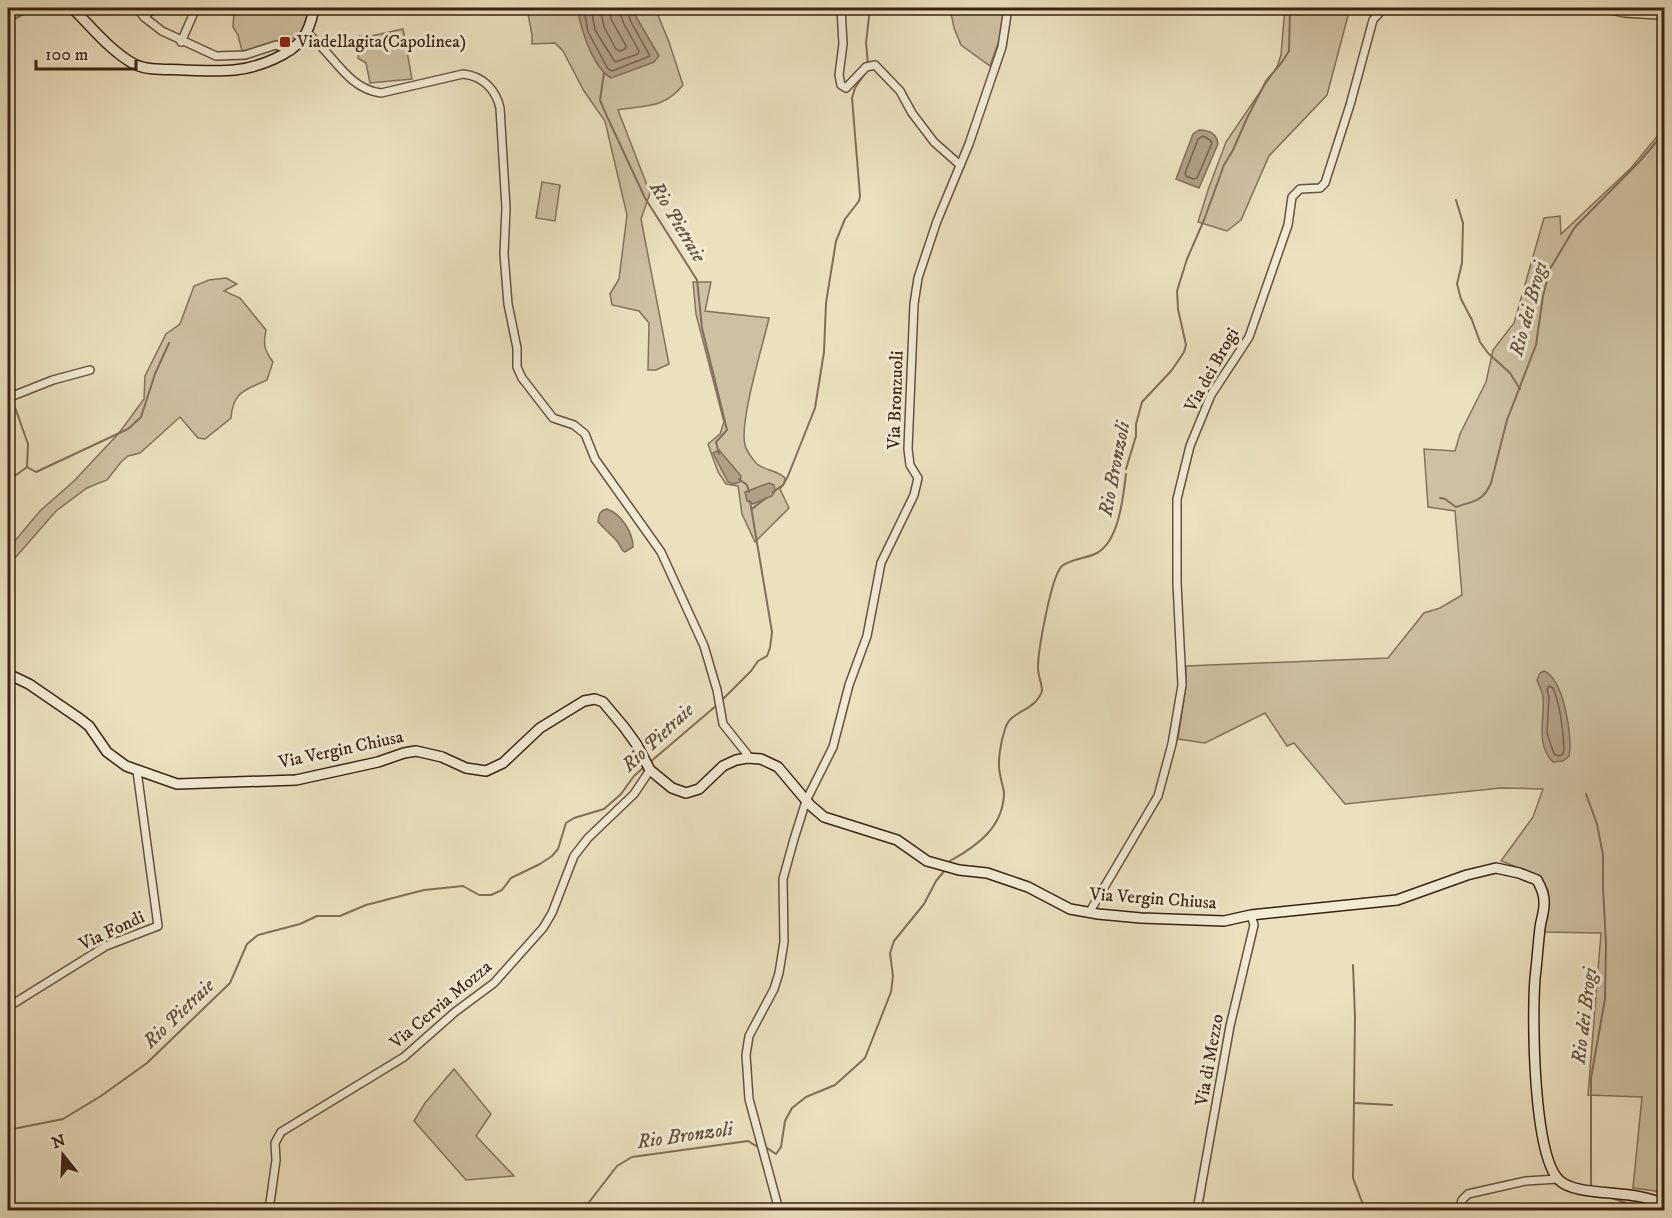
<svg xmlns="http://www.w3.org/2000/svg" width="1672" height="1218" font-family="'IM FELL DW Pica',serif">
  <style>
    .green { fill: #cdc1a2; stroke: #84725b; stroke-width: 1.5 }
    .water { fill: #afa085; stroke: #816e58; stroke-width: 1.5 }
    .lines { fill: none; stroke-linecap: round; stroke-linejoin: round }
    .shore { stroke: #75624c; stroke-width: 1.5 }
    .stream { stroke: #816e58; stroke-width: 2 }
    .street-casing { stroke: #67523f; stroke-width: 10 }
    .secondary-casing { stroke: #3b2314; stroke-width: 12 }
    .street { stroke: #f2ecd5; stroke-width: 7 }
    .secondary { stroke: #f2ecd5; stroke-width: 9 }
    .poi-dot { fill: #8f2418; stroke: #f2ecd5; stroke-width: 2 }
    .labels { text-anchor: middle; dominant-baseline: central; stroke-width: 6; stroke-linejoin: round; paint-order: stroke }
    .poi-label { font-size: 18px; fill: #3b2314; stroke: #f2ecd5; text-anchor: start }
    .street-label { font-size: 18px; fill: #3b2314; stroke: #f2ecd5 }
    .water-label { font-size: 20px; font-style: italic; fill: #644f3c; stroke: #f2ecd5 }
  </style>
  <rect width="100%" height="100%" fill="#ebe1bf"/>
  <filter id="stains"><feTurbulence type="fractalNoise" baseFrequency=".00333" numOctaves="4"/><feColorMatrix values="0 0 0 0 .2 0 0 0 0 .09 0 0 0 0 .02 0 0 0 .5 -.17"/></filter>
  <radialGradient id="worn" r=".72"><stop offset=".6" stop-color="#630" stop-opacity="0"/><stop offset="1" stop-color="#630" stop-opacity=".3"/></radialGradient>
  <!-- green -->
  <g class="green">
    <path d="M249 8H311L307 28 298 37 242 51 238 35 233 27 234 10Z"/>
    <path d="M527 8H655L669 42 683 85C664 109 645 105 618 110L650 193 641 219 669 364 656 370H648L649 323 639 311 612 305 610 294 619 279 627 215 605 121 584 91 563 51 555 43 532 44V35Z"/>
    <path d="M950 8H1004L1000 38 990 66 961 45 954 28Z"/>
    <path d="M1285 8H1350L1327 95 1269 156 1241 220 1227 231 1198 222 1208 190 1226 142 1277 67 1281 55Z"/>
    <path d="M403 29 412 79 370 83 366 63 358 58 359 51 352 47 359 36 367 37Z"/>
    <path d="M1664 128V1196L1655 1191 1633 1188 1642 1097 1588 1095 1601 933 1545 932 1548 891 1540 876 1501 861 1533 817 1543 789 1501 788 1345 804 1294 743 1287 746 1265 713 1205 743 1178 739 1186 686V666L1388 658 1424 613 1440 608 1462 595 1455 511 1428 507 1424 449 1455 451 1460 434 1486 382 1493 350 1514 323 1544 218 1560 216 1561 234 1631 168Z"/>
    <path d="M542 182 560 185 555 221 536 218Z"/>
    <path d="M226 278 237 284 224 291 240 298 266 330C263 344 264 350 273 362L267 380C246 390 233 391 231 418L205 439 198 438 180 417 140 453 128 456 121 462 107 480 87 488 56 511 8 566V549L40 511 74 481 119 433 144 399 145 376 166 334 180 324 194 286 209 280Z"/>
    <path d="M693 282H711L705 311 769 318C763 345 739 422 745 445 746 450 753 460 757 464 766 471 777 470 785 478L784 484 780 489 789 508 755 542 742 514 738 486 726 484 718 472 708 444 720 434 724 422 696 314Z"/>
    <path d="M454 1069 491 1114 476 1136 514 1176 466 1180 414 1121 425 1103Z"/>
  </g>
  <!-- water -->
  <g class="water">
    <path d="M577 8H631L659 56 654 62 611 78C592 67 581 28 577 8Z"/>
    <path d="M1199 130C1209 130 1217 134 1218 144L1199 188 1176 179 1193 134Z"/>
    <path d="M719 450 741 476 740 482 734 484 728 482 713 453Z"/>
    <path d="M769 483 774 485 775 491 772 496 753 504 747 501 745 492Z"/>
    <path d="M607 509C621 514 633 532 633 547L625 552 623 551 617 541 598 522C599 515 599 511 607 509Z"/>
    <path d="M1544 671C1564 679 1573 738 1569 756L1563 761 1553 762C1535 744 1545 719 1543 698 1543 692 1539 686 1537 680L1540 673Z"/>
  </g>
  <g class="lines">
    <!-- shore -->
    <g class="shore">
      <path d="M584 8 588 32 608 69 612 71 650 56 631 22 626 8"/>
      <path d="M591 8 595 30 615 62 638 54 639 51 624 24 618 8"/>
      <path d="M600 8 604 27 616 49 620 51 625 49 626 46 611 19 609 8"/>
      <path d="M1203 136 1210 140 1212 143 1197 178 1193 179 1186 176 1185 173 1198 139Z"/>
      <path d="M1549 686 1553 688C1561 707 1563 730 1564 750L1563 754 1558 756 1554 754 1547 733 1549 697 1547 689Z"/>
    </g>
    <!-- stream -->
    <g class="stream">
      <path d="M8 36 13 26 14 19 24 14 26 8"/>
      <path d="M868 64 866 43 870 8"/>
      <path d="M604 73 600 100 605 112 645 198 697 280 702 328 727 430 716 442 719 454"/>
      <path d="M1456 200 1463 223 1462 263 1457 284 1461 299 1472 320 1480 342 1488 353 1510 373 1520 389"/>
      <path d="M12 399 28 444 27 467"/>
      <path d="M27 467 36 472 128 429 141 417 155 374 169 343"/>
      <path d="M1126 469 1136 436V424L1142 402 1172 370 1184 352 1186 345 1178 309 1177 291 1187 259 1204 220 1224 165 1233 150 1247 118 1266 81 1282 62 1289 51 1290 8"/>
      <path d="M739 479 747 485 749 492"/>
      <path d="M8 481 27 467"/>
      <path d="M773 492 783 485 788 476 815 408 824 352 826 303 836 241 845 219 859 201 860 196 852 98 855 88 866 72"/>
      <path d="M1440 498 1445 499 1456 507C1473 501 1483 502 1491 483L1507 420 1536 345 1543 296 1550 269 1575 227 1639 162 1664 133"/>
      <path d="M752 509 766 498"/>
      <path d="M721 701 751 671 758 661 767 656 770 648 772 632 750 501"/>
      <path d="M649 763 717 705"/>
      <path d="M1586 794 1597 824 1603 855V888L1606 944 1605 999 1591 1078V1189"/>
      <path d="M949 863 950 861C977 846 1004 827 1004 792 1003 786 1001 781 1000 774 997 762 1001 741 1005 729 1011 709 1034 713 1042 691 1042 683 1038 676 1038 668 1038 651 1051 576 1062 566 1072 558 1086 559 1097 553 1119 541 1123 498 1126 474"/>
      <path d="M1353 965 1355 1017 1353 1178 1365 1210"/>
      <path d="M1355 1103 1392 1105"/>
      <path d="M8 1130 63 1119 101 1096 147 1063 230 983 247 944 258 935 300 924 317 916H340L366 905 424 890 463 886 479 895H491L502 890 511 878 540 864 552 856 558 849 566 823 574 818 604 809 621 794 634 776 644 767"/>
      <path d="M1612 1198 1629 1204 1637 1210"/>
      <path d="M583 1210 617 1166 632 1157 748 1141 761 1149 767 1148 776 1154 781 1147 785 1121 792 1108 806 1097 835 1085 865 1058 891 992 893 976 890 953 894 941 924 904 936 881 945 870"/>
    </g>
    <defs>
      <g id="street">
        <path d="M137 8 144 17 162 31 216 56 245 55 276 45 291 51"/>
        <path d="M230 8H246"/>
        <path d="M841 8 843 44 839 75 841 85 846 88 866 67 875 65 900 91 912 113 934 142 960 165"/>
        <path d="M1603 8 1624 13 1658 15 1664 17"/>
        <path d="M144 17 154 8"/>
        <path d="M307 33C332 52 347 89 381 93L463 74C483 76 496 90 500 108L506 208 504 254 508 304 517 348V367L522 378 553 418 574 425 585 434 595 459 661 552 704 646 717 690 723 724 747 754V758"/>
        <path d="M181 42 196 8"/>
        <path d="M8 395H15L53 380 90 370"/>
        <path d="M1089 913 1158 796 1172 744 1182 685 1177 583V499L1190 446 1211 395 1249 337 1288 225 1292 197 1300 189 1320 188 1325 183 1350 105 1373 20 1383 9 1389 8"/>
        <path d="M8 1007 106 946 158 926 137 771"/>
        <path d="M269 1210 276 1160 275 1143 281 1132 404 1057 455 1012 494 983 543 928 552 913 574 856 588 838 634 794 650 770"/>
        <path d="M779 1210 749 1099 746 1055 749 1036 774 989 779 973 784 942 783 879 794 839 806 801 833 747 849 685 867 636 881 563 914 495 918 478 910 465 908 449 914 304 918 278 937 221 969 144 1002 47 1008 8"/>
        <path d="M1197 1210 1230 1026 1254 925 1251 915"/>
        <path d="M1459 1210 1462 1200 1468 1194 1526 1181 1558 1179"/>
      </g>
      <g id="secondary">
        <path d="M72 8C91 26 110 51 134 64 147 71 169 69 184 70 219 71 241 74 274 59 300 47 309 36 314 8"/>
        <path d="M8 674 29 684 80 719 89 726 107 752 126 766 177 784 296 780 378 762 404 753 416 751 442 757 466 768 486 771 503 763 540 728 584 701 595 699 603 702 624 727 637 745 650 770 672 788 686 793 699 789 723 766 736 760 747 758 761 759 778 767 810 805 824 817 897 840 927 861 959 870 987 873 1028 887 1070 909 1098 914 1141 918 1224 921 1251 915 1397 900 1467 875 1496 868 1519 873 1537 880C1541 887 1544 893 1544 901 1545 910 1541 919 1540 928 1538 945 1537 962 1535 978 1532 1017 1533 1154 1559 1180 1577 1198 1637 1188 1664 1205"/>
      </g>
    </defs>
    <!-- street casing -->
    <use href="#street" class="street-casing"/>
    <!-- secondary casing -->
    <use href="#secondary" class="secondary-casing"/>
    <!-- street -->
    <use href="#street" class="street"/>
    <!-- secondary -->
    <use href="#secondary" class="secondary"/>
  </g>
  <!-- markers -->
  <rect class="poi-dot" x="279" y="36" width="12" height="12" rx="3"/>
  <g class="labels">
    <!-- poi labels -->
    <g class="poi-label">
      <text x="297" y="42">Viadellagita(Capolinea)</text>
    </g>
    <!-- street labels -->
    <g class="street-label">
      <text transform="translate(1212 370) rotate(-61)">Via dei Brogi</text>
      <text transform="translate(896 400) rotate(-88)">Via Bronzuoli</text>
      <text transform="translate(341 750) rotate(-12)">Via Vergin Chiusa</text>
      <text transform="translate(1153 899) rotate(4)">Via Vergin Chiusa</text>
      <text transform="translate(112 931) rotate(-25)">Via Fondi</text>
      <text transform="translate(441 1005) rotate(-40)">Via Cervia Mozza</text>
      <text transform="translate(1210 1060) rotate(-80)">Via di Mezzo</text>
    </g>
    <!-- water labels -->
    <g class="water-label">
      <text transform="translate(677 222) rotate(59)">Rio Pietraie</text>
      <text transform="translate(1529 309) rotate(-75)">Rio dei Brogi</text>
      <text transform="translate(1115 469) rotate(-79)">Rio Bronzoli</text>
      <text transform="translate(658 738) rotate(-43)">Rio Pietraie</text>
      <text transform="translate(179 1014) rotate(-44)">Rio Pietraie</text>
      <text transform="translate(1585 1016) rotate(-83)">Rio dei Brogi</text>
      <text transform="translate(685 1136) rotate(-8)">Rio Bronzoli</text>
    </g>
  </g>
  <!-- margin -->
  <rect width="1672" height="1218" fill="none" stroke="#ebe1bf" stroke-width="30"/>
  <rect x="9" y="9" width="1654" height="1200" fill="none" stroke="#3b2314" stroke-width="3"/>
  <rect x="15" y="15" width="1642" height="1188" fill="none" stroke="#3b2314" stroke-width="1.5"/>
  <!-- north arrow -->
  <g transform="translate(63 1155) rotate(342)" stroke="#f2ecd5" stroke-width="4.5" paint-order="stroke">
  <path d="M0-4.5L10 22L0 15L-10 22Z" fill="#3b2314"/>
  <text y="-9" font-size="16" font-weight="bold" text-anchor="middle" fill="#3b2314">N</text>
  </g>
  <!-- scale -->
  <path d="M36 60v9h100v-9" fill="none" stroke="#3b2314" stroke-width="3"/>
  <text x="45" y="60" font-size="18" fill="#3b2314" stroke="#f2ecd5" stroke-width="4.5" paint-order="stroke">100 m</text>
  <rect width="100%" height="100%" filter="url(#stains)"/>
  <rect width="100%" height="100%" fill="url(#worn)"/>
</svg>
